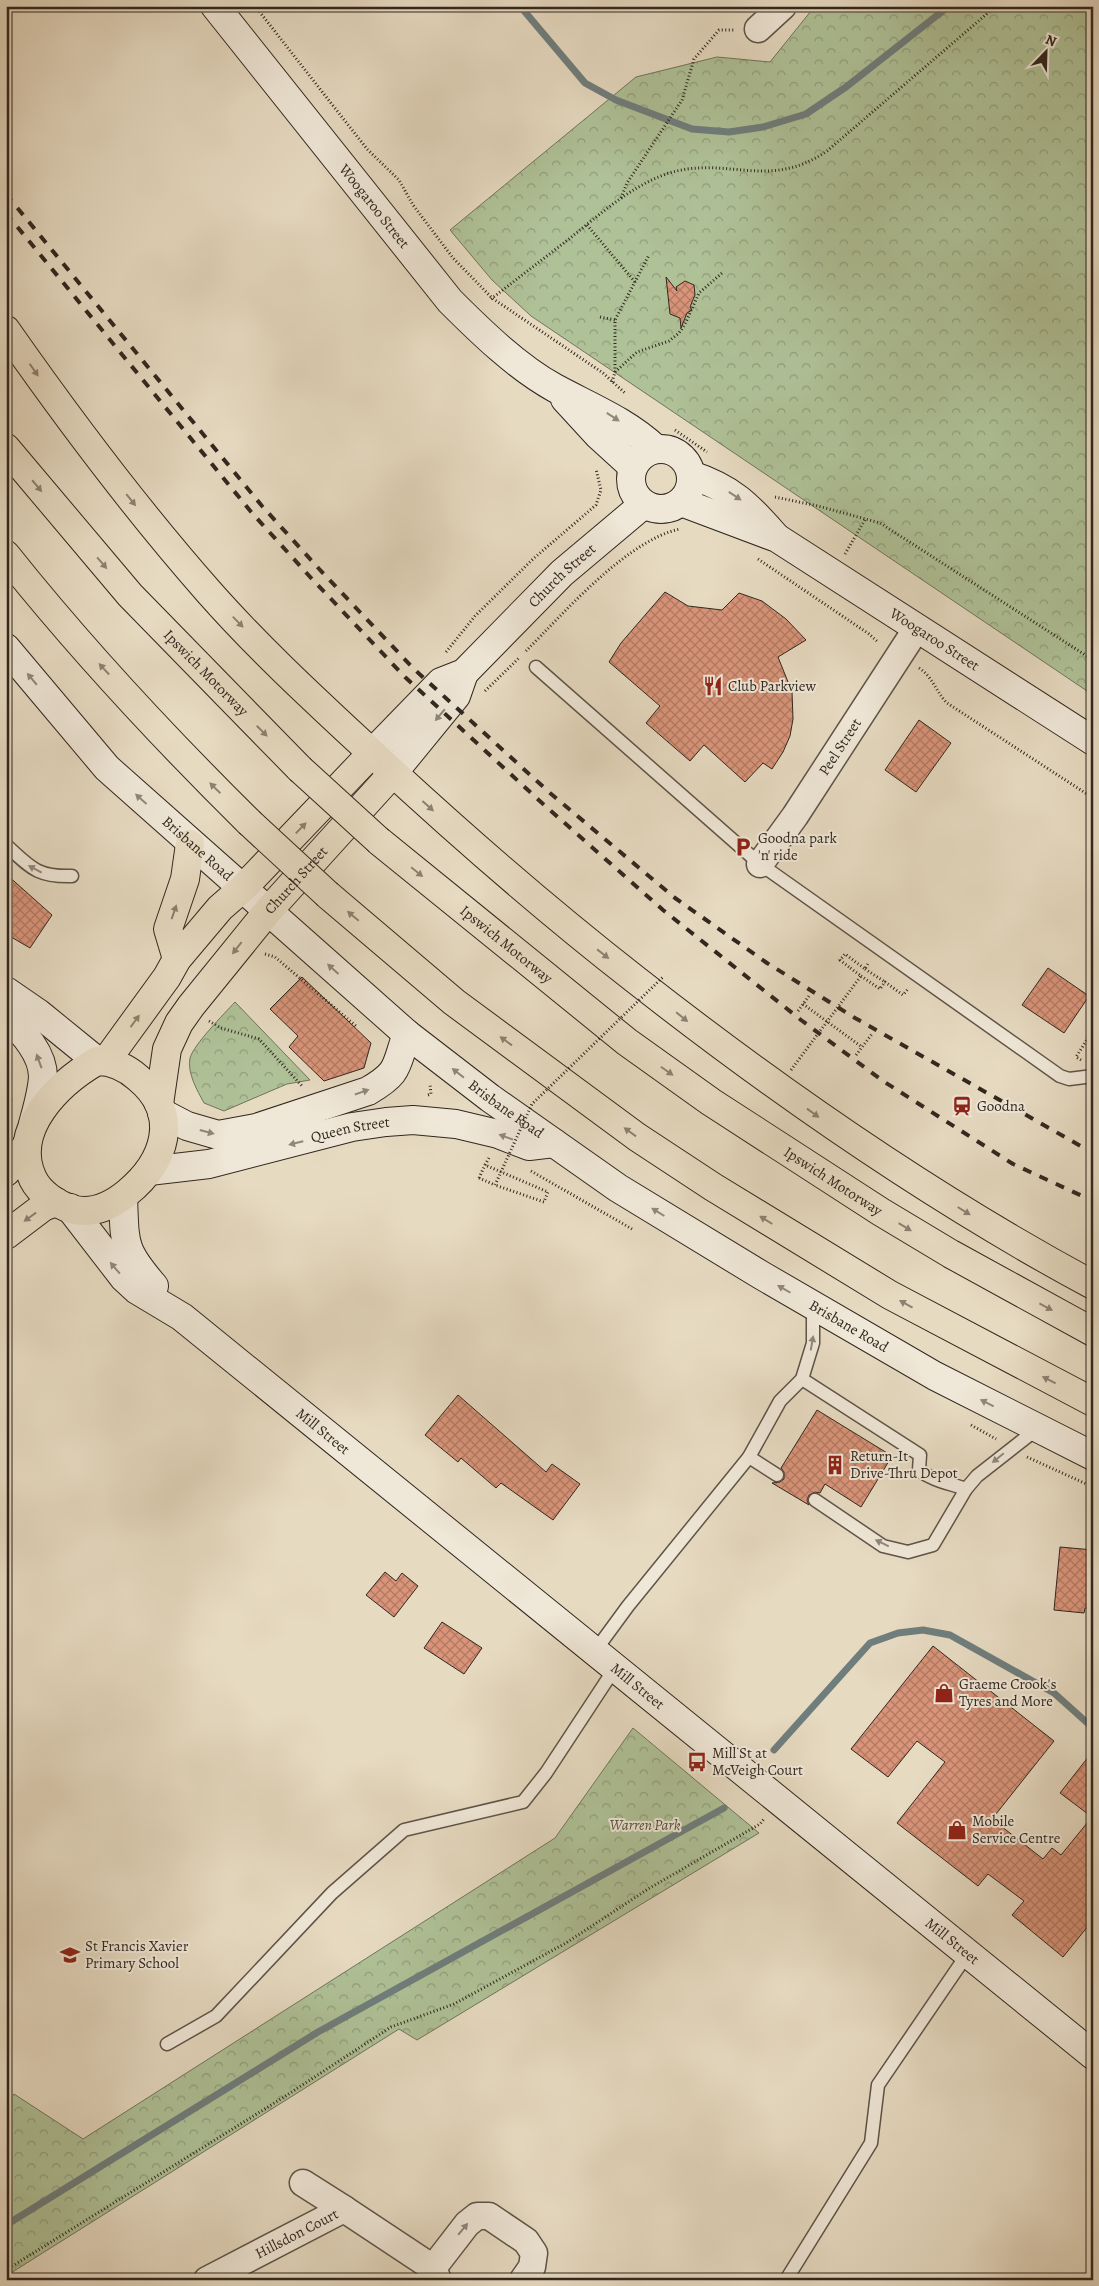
<svg xmlns="http://www.w3.org/2000/svg" width="1099" height="2286" font-family="Alegreya,serif">
  <style>
    .park { fill: url(#park-crowns); stroke: #70745b }
    .lines { fill: none; stroke-linecap: round; stroke-linejoin: round }
    .stream { stroke: #6f7e7d; stroke-width: 7 }
    .building { fill: url(#building-cross-hatch); stroke: #31271f }
    .lane-casing { stroke: #5e5448; stroke-width: 15 }
    .street-casing { stroke: #5e5448; stroke-width: 29 }
    .secondary-casing { stroke: #31271f; stroke-width: 30 }
    .primary-casing { stroke: #31271f; stroke-width: 30 }
    .highway-casing { stroke: #31271f; stroke-width: 30 }
    .path { stroke: #31271f; stroke-width: 3; stroke-dasharray: 1 2.5; stroke-linecap: butt }
    .lane { stroke: #efe7d7; stroke-width: 12 }
    .street { stroke: #efe7d7; stroke-width: 26 }
    .secondary { stroke: #efe7d7; stroke-width: 28 }
    .primary { stroke: #e6dac1; stroke-width: 28 }
    .highway { stroke: #e6dac1; stroke-width: 28 }
    .rail { stroke: #31271f; stroke-width: 4; stroke-dasharray: 9 9; stroke-linecap: butt }
    .highway-bridge-casing { stroke: #31271f; stroke-width: 30; stroke-linecap: butt }
    .path-bridge { stroke: #31271f; stroke-width: 3; stroke-dasharray: 1 2.5; stroke-linecap: butt }
    .highway-bridge { stroke: #e6dac1; stroke-width: 28 }
    .oneway { fill: #8c8070 }
    .oneway2 { fill: #90877b }
    .labels { text-anchor: middle; dominant-baseline: central; stroke-width: 4; stroke-linejoin: round; paint-order: stroke }
    .street-label { font-size: 15px; fill: #31271f; stroke: #efe7d7 }
    .poi-label { font-size: 15px; fill: #31271f; stroke: #efe7d7; text-anchor: start }
    .park-label { font-size: 15px; font-style: italic; fill: #504e3d; stroke: #efe7d7 }
  </style>
  <defs>
    <pattern id="park-crowns" width="20" height="18" patternUnits="userSpaceOnUse" patternTransform="scale(1.25)"><rect width="20" height="18" fill="#afc197"/><path d="M2 6a3 3 0 1 1 6 0M12 15a3 3 0 1 1 6 0" fill="none" stroke="#8f9d7b"/></pattern>
    <pattern id="building-cross-hatch" width="8" height="8" patternUnits="userSpaceOnUse" patternTransform="scale(1.25)"><rect width="8" height="8" fill="#d99479"/><path d="M0 0l8 8M0 8l8-8" fill="none" stroke="#b17963"/></pattern>
  </defs>
  <rect width="100%" height="100%" fill="#e6dac1"/>
  <filter id="stains"><feTurbulence type="fractalNoise" baseFrequency=".004" numOctaves="4"/><feColorMatrix values="0 0 0 0 .2 0 0 0 0 .09 0 0 0 0 .02 0 0 0 .5 -.17"/></filter>
  <radialGradient id="worn" r=".72"><stop offset=".6" stop-color="#630" stop-opacity="0"/><stop offset="1" stop-color="#630" stop-opacity=".3"/></radialGradient>
  <!-- park -->
  <g class="park">
    <path d="M815 6H1093V695L531 316 492 280 450 230 636 77 717 57 770 62Z"/>
    <path d="M235 1002 310 1080 287 1084 224 1111 204 1103C197 1090 187 1073 190 1058 194 1044 224 1014 235 1002Z"/>
    <path d="M633 1728 759 1833 417 2040 399 2029 6 2276V2106L14 2094 83 2139 555 1838Z"/>
  </g>
  <g class="lines">
    <!-- stream -->
    <g class="stream">
      <path d="M520 6 585 83 616 100 692 129 729 132 763 127 806 114 846 87 949 6"/>
      <path d="M774 1750 870 1643 898 1633 923 1630 950 1635 1054 1693 1093 1728"/>
      <path d="M6 2225 318 2032 724 1808"/>
    </g>
  </g>
  <!-- building -->
  <g class="building">
    <path d="M666 277 677 291 676 287 685 281 694 285 695 295 690 307 692 310 687 313 681 328 680 318 670 314Z"/>
    <path d="M665 592 688 606 722 610 739 593 762 601 786 619 806 640 778 657 792 692 793 719 790 736 783 752 772 769 763 763 745 782 704 745 690 761 646 723 660 706 609 662 621 643Z"/>
    <path d="M919 720 951 743 916 792 885 770Z"/>
    <path d="M6 874 52 915 30 948 6 934Z"/>
    <path d="M1048 968 1089 996 1064 1033 1022 1005Z"/>
    <path d="M302 977 371 1043 364 1068 324 1081 289 1047 298 1036 270 1009Z"/>
    <path d="M458 1395 546 1472 552 1464 580 1484 553 1520 501 1483 496 1488 461 1458 458 1462 425 1435Z"/>
    <path d="M817 1410 892 1456 861 1507 825 1484 820 1493 815 1492 809 1495 807 1500 809 1505 772 1483 780 1482 784 1479V1472L781 1468Z"/>
    <path d="M1060 1547 1093 1550V1608H1085L1084 1613 1054 1610Z"/>
    <path d="M385 1572 396 1581 402 1573 418 1586 394 1617 366 1595Z"/>
    <path d="M442 1622 482 1648 464 1674 424 1648Z"/>
    <path d="M933 1646 1054 1741 992 1819 1043 1859 1052 1848 1061 1855 1092 1817 1060 1793 1093 1751V1920L1063 1957 1012 1915 1024 1901 988 1874 978 1886 897 1823 945 1762 917 1741 888 1777 851 1749Z"/>
  </g>
  <g class="lines">
    <defs>
      <g id="lane">
        <path d="M536 667 760 864 1060 1076 1069 1079 1093 1076"/>
        <path d="M6 845C31 868 37 877 72 876"/>
        <path d="M802 1379 813 1343V1306"/>
        <path d="M749 1457 777 1475"/>
        <path d="M815 1500 883 1546 908 1552 933 1545 966 1489 977 1476 1037 1429"/>
        <path d="M595 1651 628 1606 749 1457 780 1401 802 1379 920 1455 919 1470C933 1481 949 1483 966 1489"/>
        <path d="M167 2044 216 2016 332 1893 404 1830 523 1802 546 1773 615 1668"/>
        <path d="M786 2280 871 2143 878 2085 968 1953"/>
      </g>
      <g id="street">
        <path d="M758 29 783 6"/>
        <path id="s1" d="M760 864 795 816 917 628"/>
        <path d="M303 2183 344 2209"/>
        <path d="M433 2268 467 2224 477 2216H489L526 2241 534 2253 532 2267 523 2280"/>
        <path id="s2" d="M207 2280 344 2209 433 2268 438 2280"/>
      </g>
      <g id="secondary">
        <path id="s3" d="M215 6 450 301C481 332 517 367 555 388 590 407 626 421 656 449"/>
        <path d="M565 399 599 436 633 467"/>
        <circle cx="661" cy="479" r="30"/>
        <path d="M691 475C731 488 748 505 775 536"/>
        <path id="s4" d="M681 502 777 538 1093 741"/>
        <path id="s5" d="M6 648 107 768 407 1034 490 1098 618 1188 761 1275 935 1376 1093 1456"/>
        <path id="s6" d="M372 753 441 682 464 673 562 573 644 504"/>
        <path d="M393 773 456 696 464 673"/>
        <path d="M6 991 38 1013 97 1061"/>
        <path d="M6 1019C24 1031 43 1055 43 1077 42 1093 37 1109 33 1124"/>
        <path d="M162 1113 187 1126 218 1135 256 1128 368 1091C401 1072 395 1066 407 1034"/>
        <path id="s7" d="M149 1171 209 1164 352 1127 386 1122 413 1120 456 1124 498 1134 529 1146 554 1143"/>
        <path d="M123 1197C125 1244 122 1249 154 1286"/>
        <path id="s8" d="M70 1208 124 1278 137 1290 182 1317 1093 2055"/>
      </g>
      <g id="primary">
        <path d="M177 959 168 929 185 879 190 844"/>
        <path d="M97 1061C112 1061 127 1068 138 1078 182 1114 165 1162 127 1193 111 1206 91 1215 71 1209 56 1204 40 1193 33 1179 9 1130 59 1083 97 1061Z"/>
        <path d="M106 1061 167 977 177 959 220 908 243 888 372 753"/>
        <path id="s9" d="M159 1104 167 1049 179 1023 191 1006 268 911 393 773"/>
        <path d="M6 1172 27 1145"/>
        <path d="M6 1235 43 1207 56 1202"/>
      </g>
      <g id="highway">
        <path d="M6 330C69 420 135 508 208 591 259 649 317 702 375 756 459 834 545 909 636 980 780 1093 931 1198 1093 1285"/>
        <path id="s10" d="M6 448 130 595 300 769"/>
        <path d="M6 555C81 649 164 738 249 822"/>
        <path id="s11" d="M379 841 627 1042 711 1102 881 1212 951 1254 1093 1332"/>
        <path d="M328 895 454 1002 637 1137 713 1187 890 1295 1093 1402"/>
      </g>
    </defs>
    <!-- lane casing -->
    <use href="#lane" class="lane-casing"/>
    <!-- street casing -->
    <use href="#street" class="street-casing"/>
    <!-- secondary casing -->
    <use href="#secondary" class="secondary-casing"/>
    <!-- primary casing -->
    <use href="#primary" class="primary-casing"/>
    <!-- highway casing -->
    <use href="#highway" class="highway-casing"/>
    <!-- path -->
    <g class="path">
      <path d="M255 6 367 149 399 180 413 205 453 258 492 298 603 373 626 394"/>
      <path d="M621 198 627 183 682 100 694 59 719 30H735"/>
      <path d="M587 225 635 282"/>
      <path d="M491 299C517 279 543 259 569 239 599 215 630 187 666 174 727 154 767 192 827 151L996 6"/>
      <path d="M600 317 615 320"/>
      <path d="M615 372 637 352 669 341 679 333 685 324 699 293 722 273"/>
      <path d="M612 382 615 372V320L649 255"/>
      <path d="M675 430 707 452"/>
      <path d="M775 497 818 506 880 523 1093 660"/>
      <path d="M845 554 866 518"/>
      <path d="M758 559 869 634 878 642"/>
      <path d="M526 651C564 613 627 540 680 529"/>
      <path d="M446 652 475 616 533 559 596 505 601 490 596 469"/>
      <path d="M919 668C933 677 936 692 947 703L1093 798"/>
      <path d="M485 691 520 657"/>
      <path d="M265 954 275 957 356 1026"/>
      <path d="M849 967 840 960 845 954 865 969 869 962"/>
      <path d="M865 969 885 982"/>
      <path d="M861 976 880 989 885 982 903 995 908 989"/>
      <path d="M803 1004 862 1047"/>
      <path d="M798 1011 809 996"/>
      <path d="M209 1021 221 1028 259 1039 303 1087"/>
      <path d="M856 1055 872 1034"/>
      <path d="M1081 1060 1076 1057 1093 1030"/>
      <path d="M428 1095 431 1094 430 1085"/>
      <path d="M6 1109 12 1098"/>
      <path d="M489 1158 485 1165 548 1192 544 1202 495 1185"/>
      <path d="M531 1171 632 1229"/>
      <path d="M479 1178 485 1165"/>
      <path d="M971 1425 996 1439"/>
      <path d="M1027 1457 1093 1487"/>
      <path d="M6 2270 284 2097 391 2027 454 2004 566 1943 648 1889 760 1824 764 1819"/>
    </g>
    <!-- lane -->
    <use href="#lane" class="lane"/>
    <!-- street -->
    <use href="#street" class="street"/>
    <!-- secondary -->
    <use href="#secondary" class="secondary"/>
    <!-- primary -->
    <use href="#primary" class="primary"/>
    <!-- highway -->
    <use href="#highway" class="highway"/>
    <!-- rail -->
    <g class="rail">
      <path d="M6 194 262 506 321 571 414 669 550 793 675 898 767 963 855 1018 1093 1153"/>
      <path d="M6 213 252 513 312 579 405 677 542 803 663 910 801 1020 883 1081 1013 1164 1093 1201"/>
    </g>
    <defs>
      <g id="highway-bridge">
        <path d="M300 769 379 841"/>
        <path d="M249 822 328 895"/>
      </g>
    </defs>
    <!-- highway-bridge casing -->
    <use href="#highway-bridge" class="highway-bridge-casing"/>
    <!-- path-bridge -->
    <g class="path-bridge">
      <path d="M791 1070 861 976 849 967"/>
      <path d="M479 1178 495 1185 532 1104 664 976"/>
    </g>
    <!-- highway-bridge -->
    <use href="#highway-bridge" class="highway-bridge"/>
  </g>
  <!-- one-way arrows -->
  <defs><path id="oneway-solid" d="M-6-.8H1V-3.2L6.5 0L1 3.2V.8H-6Z" transform="scale(1.25)"/></defs>
  <g class="oneway">
    <use href="#oneway-solid" transform="translate(34 370) rotate(55)"/>
    <use href="#oneway-solid" transform="translate(37 486) rotate(50)"/>
    <use href="#oneway-solid" transform="translate(131 500) rotate(51)"/>
    <use href="#oneway-solid" transform="translate(102 563) rotate(49)"/>
    <use href="#oneway-solid" transform="translate(238 622) rotate(46)"/>
    <use href="#oneway-solid" transform="translate(104 669) rotate(-133)"/>
    <use href="#oneway-solid" transform="translate(262 731) rotate(45)"/>
    <use href="#oneway-solid" transform="translate(215 788) rotate(-136)"/>
    <use href="#oneway-solid" transform="translate(428 806) rotate(42)"/>
    <use href="#oneway-solid" transform="translate(301 828) rotate(-46)"/>
    <use href="#oneway-solid" transform="translate(417 872) rotate(39)"/>
    <use href="#oneway-solid" transform="translate(174 912) rotate(-71)"/>
    <use href="#oneway-solid" transform="translate(353 916) rotate(-140)"/>
    <use href="#oneway-solid" transform="translate(237 948) rotate(128)"/>
    <use href="#oneway-solid" transform="translate(603 954) rotate(38)"/>
    <use href="#oneway-solid" transform="translate(682 1017) rotate(39)"/>
    <use href="#oneway-solid" transform="translate(135 1021) rotate(-54)"/>
    <use href="#oneway-solid" transform="translate(506 1041) rotate(-144)"/>
    <use href="#oneway-solid" transform="translate(667 1071) rotate(35)"/>
    <use href="#oneway-solid" transform="translate(813 1113) rotate(36)"/>
    <use href="#oneway-solid" transform="translate(630 1132) rotate(-144)"/>
    <use href="#oneway-solid" transform="translate(964 1211) rotate(32)"/>
    <use href="#oneway-solid" transform="translate(30 1217) rotate(144)"/>
    <use href="#oneway-solid" transform="translate(766 1220) rotate(-148)"/>
    <use href="#oneway-solid" transform="translate(905 1227) rotate(31)"/>
    <use href="#oneway-solid" transform="translate(906 1304) rotate(-151)"/>
    <use href="#oneway-solid" transform="translate(1046 1307) rotate(28)"/>
    <use href="#oneway-solid" transform="translate(1049 1380) rotate(-153)"/>
  </g>
  <g class="oneway2">
    <use href="#oneway-solid" transform="translate(613 417) rotate(33)"/>
    <use href="#oneway-solid" transform="translate(735 496) rotate(34)"/>
    <use href="#oneway-solid" transform="translate(32 679) rotate(-130)"/>
    <use href="#oneway-solid" transform="translate(440 715) rotate(130)"/>
    <use href="#oneway-solid" transform="translate(141 799) rotate(-138)"/>
    <use href="#oneway-solid" transform="translate(35 869) rotate(-152)"/>
    <use href="#oneway-solid" transform="translate(333 969) rotate(-138)"/>
    <use href="#oneway-solid" transform="translate(39 1061) rotate(-110)"/>
    <use href="#oneway-solid" transform="translate(458 1073) rotate(-142)"/>
    <use href="#oneway-solid" transform="translate(362 1092) rotate(-19)"/>
    <use href="#oneway-solid" transform="translate(207 1132) rotate(15)"/>
    <use href="#oneway-solid" transform="translate(506 1137) rotate(-160)"/>
    <use href="#oneway-solid" transform="translate(296 1143) rotate(166)"/>
    <use href="#oneway-solid" transform="translate(658 1212) rotate(-148)"/>
    <use href="#oneway-solid" transform="translate(115 1268) rotate(-131)"/>
    <use href="#oneway-solid" transform="translate(784 1289) rotate(-150)"/>
    <use href="#oneway-solid" transform="translate(812 1343) rotate(-80)"/>
    <use href="#oneway-solid" transform="translate(987 1403) rotate(-153)"/>
    <use href="#oneway-solid" transform="translate(998 1458) rotate(141)"/>
    <use href="#oneway-solid" transform="translate(882 1543) rotate(-154)"/>
    <use href="#oneway-solid" transform="translate(463 2229) rotate(-50)"/>
  </g>
  <!-- icons -->
  <defs>
    <symbol id="restaurant-bare" viewBox="-9 -9 18 18"><path d="M-5-6h1v4h1v-4h1v4h1v-4h1v5L-1.5 .5V6h-2V.5L-5-1ZM5-6V6H3V1.5H1.5Q1.5-4 5-6Z" fill="#8f2418" stroke="#efe7d7" stroke-width="2.5" paint-order="stroke"/></symbol>
    <symbol id="parking-bare" viewBox="-9 -9 18 18"><path d="M-3.5-5.5H1a3.5 3.5 0 0 1 0 7H-1V5.5H-3.5ZM-1-3.4V-.6H.8a1.4 1.4 0 0 0 0-2.8Z" fill="#8f2418" stroke="#efe7d7" stroke-width="2.5" paint-order="stroke"/></symbol>
    <symbol id="station-bare" viewBox="-9 -9 18 18"><path d="M-3-6H3Q5-6 5-4V2Q5 4 3 4L4.5 6H3L1.5 4h-3L-3 6H-4.5L-3 4Q-5 4-5 2V-4Q-5-6-3-6ZM-3.5-4v3h7v-3ZM-3.5 1v1.5H-2V1ZM2 1v1.5H3.5V1Z" fill="#8f2418" stroke="#efe7d7" stroke-width="2.5" paint-order="stroke"/></symbol>
    <symbol id="building-bare" viewBox="-9 -9 18 18"><path d="M-4-6H4V6H1V3H-1V6H-4ZM-2.5-4.3h1.7v1.8h-1.7ZM.8-4.3h1.7v1.8H.8ZM-2.5-1h1.7V.8h-1.7ZM.8-1h1.7V.8H.8Z" fill="#8f2418" stroke="#efe7d7" stroke-width="2.5" paint-order="stroke"/></symbol>
    <symbol id="shop-bare" viewBox="-9 -9 18 18"><path d="M-5-2.5h2.3a2.7 3.5 0 0 1 5.4 0H5L5.5 6h-11ZM-1.5-2.5h3a1.5 2.3 0 0 0-3 0Z" fill="#8f2418" stroke="#efe7d7" stroke-width="2.5" paint-order="stroke"/></symbol>
    <symbol id="bus-bare" viewBox="-9 -9 18 18"><path d="M-5-6H5V4H4V6H2V4H-2V6H-4V4H-5ZM-3.5-4V0h7V-4ZM-3.5 1.2v1.5H-2V1.2ZM2 1.2v1.5H3.5V1.2Z" fill="#8f2418" stroke="#efe7d7" stroke-width="2.5" paint-order="stroke"/></symbol>
    <symbol id="school-bare" viewBox="-9 -9 18 18"><path d="M0-5L7-2L0 1L-7-2ZM-4 1L0 2.5L4 1V4Q0 6-4 4Z" fill="#8f2418" stroke="#efe7d7" stroke-width="2.5" paint-order="stroke"/></symbol>
  </defs>
  <g fill-rule="evenodd">
    <use href="#restaurant-bare" x="699" y="672" width="28" height="28"/>
    <use href="#parking-bare" x="729" y="833" width="28" height="28"/>
    <use href="#station-bare" x="948" y="1092" width="28" height="28"/>
    <use href="#building-bare" x="821" y="1451" width="28" height="28"/>
    <use href="#shop-bare" x="930" y="1679" width="28" height="28"/>
    <use href="#bus-bare" x="683" y="1748" width="28" height="28"/>
    <use href="#shop-bare" x="943" y="1816" width="28" height="28"/>
    <use href="#school-bare" x="56" y="1941" width="28" height="28"/>
  </g>
  <g class="labels">
    <!-- street labels -->
    <g class="street-label">
      <text stroke="none"><textPath href="#s3" startOffset="256">Woogaroo Street</textPath></text>
      <text stroke="none"><textPath href="#s6" startOffset="262">Church Street</textPath></text>
      <text stroke="none"><textPath href="#s4" startOffset="290">Woogaroo Street</textPath></text>
      <text stroke="none"><textPath href="#s10" startOffset="301">Ipswich Motorway</textPath></text>
      <text stroke="none"><textPath href="#s1" startOffset="142">Peel Street</textPath></text>
      <text stroke="none"><textPath href="#s5" startOffset="278">Brisbane Road</textPath></text>
      <text stroke="none"><textPath href="#s9" startOffset="269">Church Street</textPath></text>
      <text stroke="none"><textPath href="#s11" startOffset="164">Ipswich Motorway</textPath></text>
      <text stroke="none"><textPath href="#s5" startOffset="682">Brisbane Road</textPath></text>
      <text stroke="none"><textPath href="#s7" startOffset="206">Queen Street</textPath></text>
      <text stroke="none"><textPath href="#s11" startOffset="568">Ipswich Motorway</textPath></text>
      <text stroke="none"><textPath href="#s5" startOffset="1088">Brisbane Road</textPath></text>
      <text stroke="none"><textPath href="#s8" startOffset="340">Mill Street</textPath></text>
      <text stroke="none"><textPath href="#s8" startOffset="745">Mill Street</textPath></text>
      <text stroke="none"><textPath href="#s8" startOffset="1150">Mill Street</textPath></text>
      <text stroke="none"><textPath href="#s2" startOffset="101">Hillsdon Court</textPath></text>
    </g>
    <!-- poi labels -->
    <g class="poi-label">
      <text x="728" y="686">Club Parkview</text>
      <text x="758" y="838">Goodna park<tspan x="758" dy="17">'n' ride</tspan></text>
      <text x="977" y="1106">Goodna</text>
      <text x="850" y="1456">Return-It<tspan x="850" dy="17">Drive-Thru Depot</tspan></text>
      <text x="959" y="1684">Graeme Crook's<tspan x="959" dy="17">Tyres and More</tspan></text>
      <text x="712" y="1753">Mill St at<tspan x="712" dy="17">McVeigh Court</tspan></text>
      <text x="972" y="1821">Mobile<tspan x="972" dy="17">Service Centre</tspan></text>
      <text x="85" y="1946">St Francis Xavier<tspan x="85" dy="17">Primary School</tspan></text>
    </g>
    <!-- park labels -->
    <g class="park-label">
      <text x="645" y="1825">Warren Park</text>
    </g>
  </g>
  <!-- margin -->
  <rect width="1099" height="2286" fill="none" stroke="#e6dac1" stroke-width="25"/>
  <rect x="8" y="8" width="1084" height="2271" fill="none" stroke="#31271f" stroke-width="2.5"/>
  <rect x="12" y="12" width="1074" height="2261" fill="none" stroke="#31271f"/>
  <!-- north arrow -->
  <g transform="translate(1046 52) rotate(23)" stroke="#efe7d7" stroke-width="4" paint-order="stroke">
  <path d="M0-4L9 19L0 12L-9 19Z" fill="#31271f"/>
  <text y="-8" font-size="14" font-weight="bold" text-anchor="middle" fill="#31271f">N</text>
  </g>
  <rect width="100%" height="100%" filter="url(#stains)"/>
  <rect width="100%" height="100%" fill="url(#worn)"/>
</svg>
